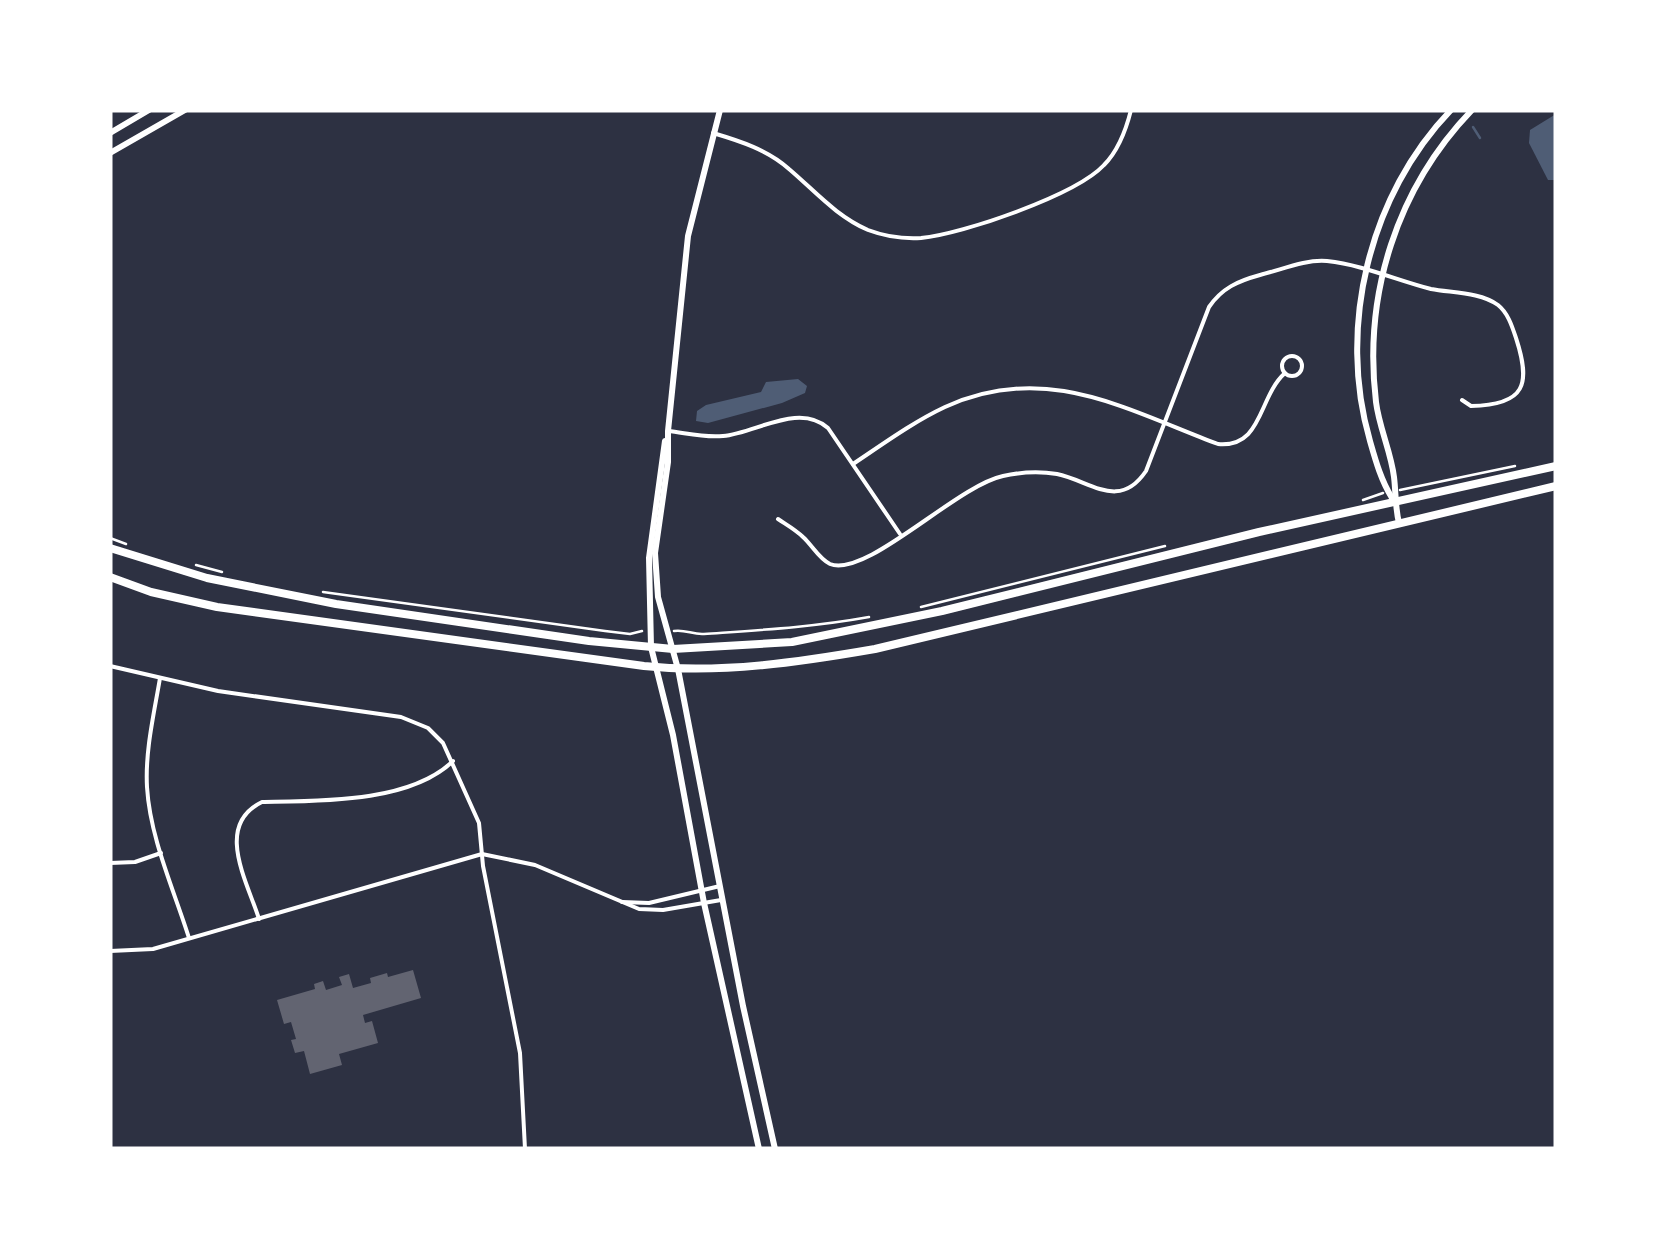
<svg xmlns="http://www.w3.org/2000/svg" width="1666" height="1259" font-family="Karla,sans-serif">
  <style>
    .water { fill: #4f5d75 }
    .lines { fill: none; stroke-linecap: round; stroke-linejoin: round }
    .stream { stroke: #4f5d75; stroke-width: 2.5 }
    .building { fill: #626471 }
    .path { stroke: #fff; stroke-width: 2.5 }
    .minor { stroke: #fff; stroke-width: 4 }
    .secondary { stroke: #fff; stroke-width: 6 }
    .primary { stroke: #fff; stroke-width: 6 }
    .trunk { stroke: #fff; stroke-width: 8 }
  </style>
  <rect width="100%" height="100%" fill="#2d3142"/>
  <!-- water -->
  <g class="water">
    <path d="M1556 114V180H1548L1529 143 1530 130Z"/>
    <path d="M798 379 807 386 805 393 782 403 708 423 696 421 697 411 706 405 761 392 766 382Z"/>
  </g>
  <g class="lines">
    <!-- stream -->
    <path class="stream" d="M1473 127 1480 138"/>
  </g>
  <!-- building -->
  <path class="building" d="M413 970 421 998 363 1015 365 1023 372 1021 378 1043 339 1054 342 1065 310 1074 304 1051 295 1053 291 1040 296 1039 291 1022 284 1024 277 1000 315 989 314 984 323 981 326 990 342 985 339 977 349 974 353 988 371 983 370 978 387 973 388 977Z"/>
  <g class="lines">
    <!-- path -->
    <g class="path">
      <path d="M1400 490 1515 466"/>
      <path d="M1363 500 1383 493"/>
      <path d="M110 538 126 544"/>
      <path d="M196 565 222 572"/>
      <path d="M323 592 605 631 630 634 642 631"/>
      <path d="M921 607 1165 546"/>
      <path d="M674 631C685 629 693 635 704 634 760 630 814 627 869 617"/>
    </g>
    <!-- minor -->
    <g class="minor">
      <path d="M713 133C740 141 768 150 789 169 815 191 836 216 868 230 884 236 904 239 921 238 963 234 1076 195 1104 165 1119 150 1126 130 1131 110"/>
      <circle cx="1292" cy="366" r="10"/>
      <path d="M668 431C686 433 704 438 723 436 756 433 799 402 828 428L900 534"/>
      <path d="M853 464C883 444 913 422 945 407 1045 361 1125 409 1218 444 1263 448 1258 397 1285 373"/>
      <path d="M778 519C787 525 796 530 803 537 812 545 819 559 830 564 867 578 956 486 1003 476 1021 472 1039 471 1057 474 1091 481 1119 511 1146 471L1209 307C1222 288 1238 281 1260 275 1281 270 1305 259 1327 261 1363 265 1396 280 1431 289 1452 293 1480 292 1498 305 1508 313 1512 326 1516 338 1531 384 1526 405 1471 406L1462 400"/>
      <path d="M110 666 218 691 401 717 428 728 443 743 479 823 483 866 520 1053 525 1149"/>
      <path d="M160 678C154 714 145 751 147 787 150 838 174 890 189 938"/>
      <path d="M110 863 135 862 161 853"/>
      <path d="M622 902 649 903 720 886"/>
      <path d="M259 919C247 881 214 825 262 802 319 801 410 803 453 761"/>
      <path d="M110 951 153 949 482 854 535 865 639 909 663 910 721 900"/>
    </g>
    <!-- secondary -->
    <g class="secondary">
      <path d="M720 110 688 236 668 431V462L655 553 658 597 678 669 743 1006 775 1149"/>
      <path d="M665 441 649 558 651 647 673 735 704 903 759 1149"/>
      <path d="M1392 498C1381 480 1376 462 1370 441 1337 328 1369 195 1451 110"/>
      <path d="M1399 523C1395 507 1396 493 1394 477 1391 452 1379 427 1376 402 1363 294 1397 188 1472 110"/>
    </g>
    <!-- primary -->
    <g class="primary">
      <path d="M110 133 149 110"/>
      <path d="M110 153 185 110"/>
    </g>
    <!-- trunk -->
    <g class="trunk">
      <path d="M110 548 207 578 336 604 589 641 673 649 792 642 942 611 1259 532 1556 466"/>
      <path d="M110 577 151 592 217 607 644 666C721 674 800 662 875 649L1556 486"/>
    </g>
  </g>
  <!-- border -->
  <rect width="1666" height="1259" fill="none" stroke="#ffffff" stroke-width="225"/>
</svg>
